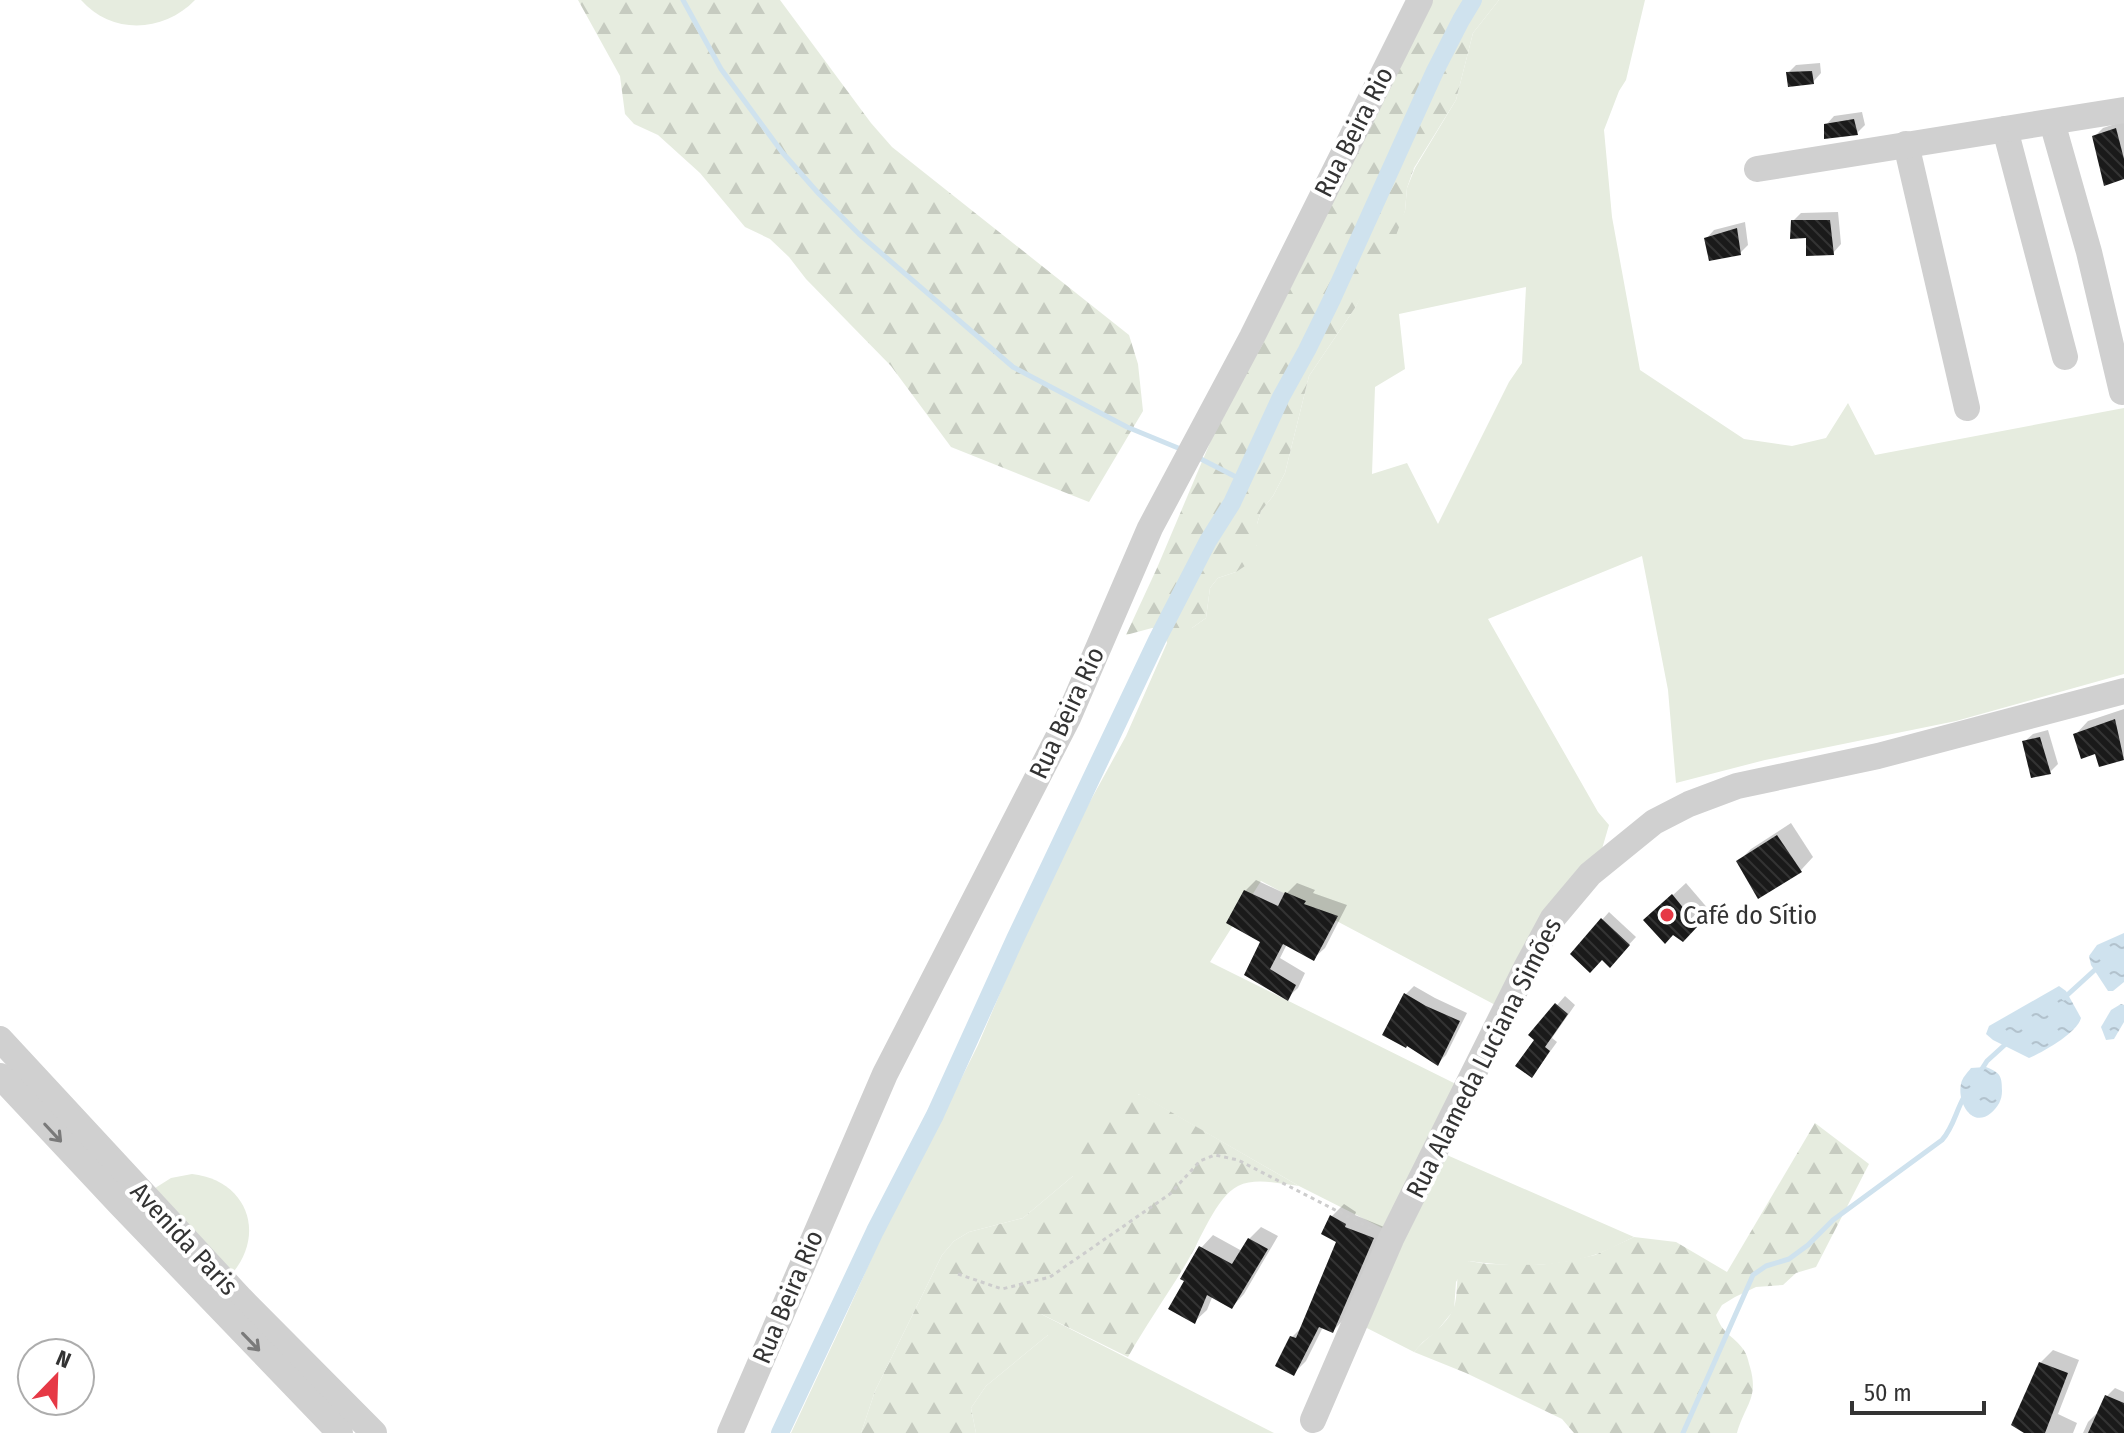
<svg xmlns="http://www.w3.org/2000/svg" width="2124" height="1433" font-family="'Fira Sans Condensed',sans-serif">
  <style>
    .grass { fill: #e6ecdf; fill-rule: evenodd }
    .forest { fill: url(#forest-firs) }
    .water { fill: url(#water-ripples) }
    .shadow { fill: #0003 }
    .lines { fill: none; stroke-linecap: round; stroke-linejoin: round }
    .stream { stroke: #cfe2ee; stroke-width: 5 }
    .canal { stroke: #cfe2ee; stroke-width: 18 }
    .building { fill: url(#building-back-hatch) }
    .path { stroke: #cdcdcd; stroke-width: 3; stroke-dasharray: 4 4; stroke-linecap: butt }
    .minor { stroke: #d0d0d0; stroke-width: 26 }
    .oneway { stroke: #7a7a7a }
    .poi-dot { fill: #e63946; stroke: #fff; stroke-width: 3 }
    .labels { text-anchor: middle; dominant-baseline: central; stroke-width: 8; stroke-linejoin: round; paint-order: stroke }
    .street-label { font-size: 26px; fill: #333; stroke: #fff }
    .poi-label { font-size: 26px; fill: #333; stroke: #fff; text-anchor: start }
  </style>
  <defs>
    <pattern id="forest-firs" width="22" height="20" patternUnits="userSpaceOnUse" patternTransform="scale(2)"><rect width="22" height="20" fill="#e6ecdf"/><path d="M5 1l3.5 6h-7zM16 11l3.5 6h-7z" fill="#c6cbc0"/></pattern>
    <pattern id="water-ripples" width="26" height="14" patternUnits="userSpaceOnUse" patternTransform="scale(2)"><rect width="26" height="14" fill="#cfe2ee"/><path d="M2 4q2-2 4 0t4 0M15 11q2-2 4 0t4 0" fill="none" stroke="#b2c2cd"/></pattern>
    <pattern id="building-back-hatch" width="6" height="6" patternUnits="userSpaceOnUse" patternTransform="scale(2)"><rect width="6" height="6" fill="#1a1a1a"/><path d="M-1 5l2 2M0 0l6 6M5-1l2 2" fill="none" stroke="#333"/></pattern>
  </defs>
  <rect width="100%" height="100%" fill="#fff"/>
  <!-- grass -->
  <g class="grass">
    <path d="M81 0H195C163 33 112 35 81 0Z"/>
    <path d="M1499 0H1645L1626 80 1619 91 1604 130 1612 217 1640 370 1744 439 1792 446 1826 438 1848 403 1875 455 2124 408V674L1956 721 1765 760 1676 783 1668 690 1642 556 1488 619 1598 812 1609 825 1597 866 1501 1008 1261 881 1210 962 1466 1089 1440 1152 1634 1237C1621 1243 1607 1251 1594 1255 1554 1268 1510 1267 1469 1261L1456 1282 1454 1310 1436 1332 1423 1342 1414 1352 1361 1325 1400 1237 1299 1186 1139 1094 1074 1165 1073 1176 1023 1218 969 1232 954 1241 942 1255 875 1391 861 1433H791L843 1322 912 1168 948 1105 978 1045 1027 930 1076 827 1126 736 1167 643 1165 634 1159 633 1155 635 1158 628H1192L1206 618 1210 588 1218 578 1236 572 1257 545V524L1261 511 1273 496 1285 473 1309 376 1355 308 1405 211 1407 188 1415 168 1456 100 1473 33ZM1526 287 1522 363 1509 382 1438 524 1407 463 1372 474 1375 387 1405 369 1399 314Z"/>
    <path d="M192 1174C247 1180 267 1234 231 1275L152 1190 171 1178Z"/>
    <path d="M1039 1313 1274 1433H976L971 1408 986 1386 1048 1335Z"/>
  </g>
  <!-- forest -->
  <g class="forest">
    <path d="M578 0H780L871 123 892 147 1129 335 1138 364 1143 411 1089 502 951 447 891 366 806 279 789 257 770 239 745 227 700 173 658 135 634 124 625 114 620 76Z"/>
    <path d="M1424 0H1499L1473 33 1456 100 1414 168 1407 188 1405 211 1394 241 1355 308 1309 376 1285 473 1273 496 1261 511 1257 524V545L1251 562 1236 572 1218 578 1210 588 1206 618 1192 628H1152L1126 635 1157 568 1223 412Z"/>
    <path d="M1140 1094 1299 1186C1280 1184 1256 1177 1238 1186 1216 1197 1200 1241 1187 1262 1168 1294 1146 1325 1128 1357L1041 1314 1048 1325V1335L986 1386 971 1408 976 1433H861L875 1391 942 1255 954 1241 969 1232 1023 1218 1073 1176V1165L1068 1155 1075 1139 1111 1105Z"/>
    <path d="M1815 1123 1869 1164 1816 1267 1796 1273 1783 1285 1756 1287 1735 1297 1722 1305 1716 1315C1723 1335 1732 1334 1743 1349 1747 1354 1748 1360 1750 1367 1759 1398 1745 1405 1737 1433H1574L1562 1419 1466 1373 1414 1352C1426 1337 1447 1326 1454 1307 1458 1295 1456 1281 1459 1268L1469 1261 1487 1264 1539 1265 1568 1261 1595 1255 1634 1237 1676 1242 1727 1272Z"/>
  </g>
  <!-- water -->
  <g class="water">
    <path d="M2124 933V982L2113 991H2108L2091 965 2089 956 2097 945Z"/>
    <path d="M2059 986 2066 991 2081 1018C2077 1033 2043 1052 2029 1058L1993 1040 1986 1034 1989 1026Z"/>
    <path d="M2121 1004 2124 1005V1022L2114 1039 2106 1040 2101 1027 2111 1010Z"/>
    <path d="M1986 1067C2000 1073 2002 1075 2002 1091 2002 1100 1998 1107 1991 1113 1972 1129 1957 1102 1961 1084 1962 1078 1967 1073 1971 1068Z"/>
  </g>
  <!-- shadow -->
  <g class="shadow">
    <path d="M1820 63 1821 73 1813 82 1788 73 1796 65Z"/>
    <path d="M1862 112 1865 125 1857 133 1826 125 1834 116Z"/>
    <path d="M2124 121V177L2094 137 2103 128Z"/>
    <path d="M1838 212 1841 244 1833 253 1808 236 1793 221 1801 213Z"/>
    <path d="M1745 222 1748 245 1740 253 1706 239 1714 230Z"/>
    <path d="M2124 709V758L2101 765 2097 751 2076 734 2088 721Z"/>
    <path d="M2048 730 2058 764 2050 772 2024 742 2033 734Z"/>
    <path d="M1791 823 1813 857 1801 870 1738 862 1751 849Z"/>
    <path d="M1256 880 1286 894 1297 883 1315 890 1313 893 1347 905 1325 948 1314 958 1287 944 1280 958 1305 973 1298 988 1287 998 1246 974 1263 941 1245 891Z"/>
    <path d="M1686 883 1710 911 1682 940 1659 908Z"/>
    <path d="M1609 912 1636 937 1610 965 1602 920Z"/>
    <path d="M1414 986 1435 998 1467 1013 1446 1055 1438 1063 1407 1044 1385 1034 1406 994Z"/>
    <path d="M1565 996 1575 1005 1552 1038 1557 1042 1539 1067 1531 1075 1537 1040 1531 1035Z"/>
    <path d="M1344 1204 1356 1212 1355 1215 1384 1227 1344 1319 1333 1331 1323 1327 1306 1361 1294 1373 1292 1337 1304 1325 1338 1241 1332 1216Z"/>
    <path d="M1261 1227 1278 1236 1244 1294 1232 1307 1213 1295 1207 1310 1194 1322 1201 1248 1213 1235 1242 1251 1249 1239Z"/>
    <path d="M2053 1350 2079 1360 2058 1414 2077 1423 2073 1433H2027L2040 1363Z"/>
    <path d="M2115 1388 2124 1392V1433H2083L2088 1422 2096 1414 2098 1415 2107 1396Z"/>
  </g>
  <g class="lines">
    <!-- stream -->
    <g class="stream">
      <path d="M683 0 721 69 782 152 819 194 859 234 1013 367 1127 427 1183 450"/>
      <path d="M1195 456 1242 480"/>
      <path d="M2064 998 2098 967"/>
      <path d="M1980 1072 1987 1061 2009 1041"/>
      <path d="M1683 1433 1753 1275 1766 1266 1789 1259 1808 1245 1833 1220 1942 1140C1953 1128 1956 1111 1964 1097"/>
    </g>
    <!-- canal -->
    <path class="canal" d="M780 1433 875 1231 935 1115 1015 939 1157 640 1208 541 1232 503 1281 397 1307 350 1332 299 1435 71 1461 20 1473 0"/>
  </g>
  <!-- building -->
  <g class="building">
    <path d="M1812 71 1814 84 1788 87 1786 72Z"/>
    <path d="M1854 119 1858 135 1824 139V124Z"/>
    <path d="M2116 128 2124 159V179L2104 186 2092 136Z"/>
    <path d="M1791 220H1830L1834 255 1806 256V238L1790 239Z"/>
    <path d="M1737 228 1741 255 1709 261 1704 238Z"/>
    <path d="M2115 719 2124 760 2099 767 2095 754 2081 759 2073 734Z"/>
    <path d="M2040 737 2051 774 2031 778 2022 741Z"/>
    <path d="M1777 835 1802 872 1758 899 1736 861Z"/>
    <path d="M1244 890 1278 906 1285 892 1306 901 1304 904 1338 916 1314 961 1283 944 1270 969 1296 985 1288 1001 1244 975 1260 942 1226 923Z"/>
    <path d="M1672 894 1698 926 1683 942 1673 935 1665 944 1643 920Z"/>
    <path d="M1601 918 1630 945 1610 968 1602 960 1590 973 1570 954Z"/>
    <path d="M1404 993 1426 1006 1460 1021 1438 1066 1407 1046 1406 1048 1382 1035Z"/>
    <path d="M1555 1003 1568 1014 1545 1047 1550 1051 1532 1078 1515 1066 1534 1040 1528 1035Z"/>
    <path d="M1330 1215 1346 1224 1345 1227 1374 1238 1333 1333 1319 1327 1294 1376 1275 1366 1290 1336 1296 1338 1336 1242 1321 1234Z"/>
    <path d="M1248 1238 1268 1249 1232 1309 1207 1295 1195 1324 1168 1309 1184 1281 1180 1279 1199 1246 1232 1264Z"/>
    <path d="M2039 1362 2068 1373 2045 1433H2024L2011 1425Z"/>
    <path d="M2105 1395 2124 1403V1433H2088Z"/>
  </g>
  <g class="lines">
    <!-- path -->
    <path class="path" d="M958 1274 1002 1289 1050 1277 1170 1194 1200 1161 1215 1155 1238 1160 1374 1230"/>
    <!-- minor -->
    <g class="minor">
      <path d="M2052 122 2089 252 2122 392"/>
      <path d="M2005 129 2065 357"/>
      <path d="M1906 144 1967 408"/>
      <path d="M1757 169 2124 110"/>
      <path d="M0 1039 241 1299 374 1433"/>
      <path d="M0 1076 120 1204 340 1433"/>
      <path d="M1313 1420 1391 1239 1526 968 1553 918 1590 874 1654 822 1689 804 1737 786 1878 756 2124 691"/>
      <path d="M730 1433 885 1074 1068 718 1150 528 1252 337 1420 0"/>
    </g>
  </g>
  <!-- one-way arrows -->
  <defs><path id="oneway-shaft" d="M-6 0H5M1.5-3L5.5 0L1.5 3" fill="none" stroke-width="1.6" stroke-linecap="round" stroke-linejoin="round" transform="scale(2)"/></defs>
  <g class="oneway">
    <use href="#oneway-shaft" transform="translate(53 1133) rotate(47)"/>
    <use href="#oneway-shaft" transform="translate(251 1342) rotate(46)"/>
  </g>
  <!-- markers -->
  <circle class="poi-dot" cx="1667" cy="915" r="8"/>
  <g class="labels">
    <!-- street labels -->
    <g class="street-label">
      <text transform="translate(1354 132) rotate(-63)">Rua Beira Rio</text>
      <text transform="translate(1067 713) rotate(-65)">Rua Beira Rio</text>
      <text transform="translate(1484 1058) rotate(-63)">Rua Alameda Luciana Simões</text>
      <text transform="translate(184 1239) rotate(47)">Avenida Paris</text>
      <text transform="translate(788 1297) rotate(-67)">Rua Beira Rio</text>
    </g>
    <!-- poi labels -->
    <g class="poi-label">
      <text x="1683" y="915">Café do Sítio</text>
    </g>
  </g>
  <!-- north arrow -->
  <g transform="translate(56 1377) rotate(23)"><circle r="38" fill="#ffffff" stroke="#adadad" stroke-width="2"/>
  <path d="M0-6L14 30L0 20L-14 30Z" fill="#e63946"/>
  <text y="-12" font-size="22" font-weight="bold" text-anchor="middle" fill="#333333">N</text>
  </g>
  <!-- scale -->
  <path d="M1852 1401v12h132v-12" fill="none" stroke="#333333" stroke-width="4"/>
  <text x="1864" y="1401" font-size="24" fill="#333333" stroke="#ffffff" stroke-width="6" paint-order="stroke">50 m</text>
</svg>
